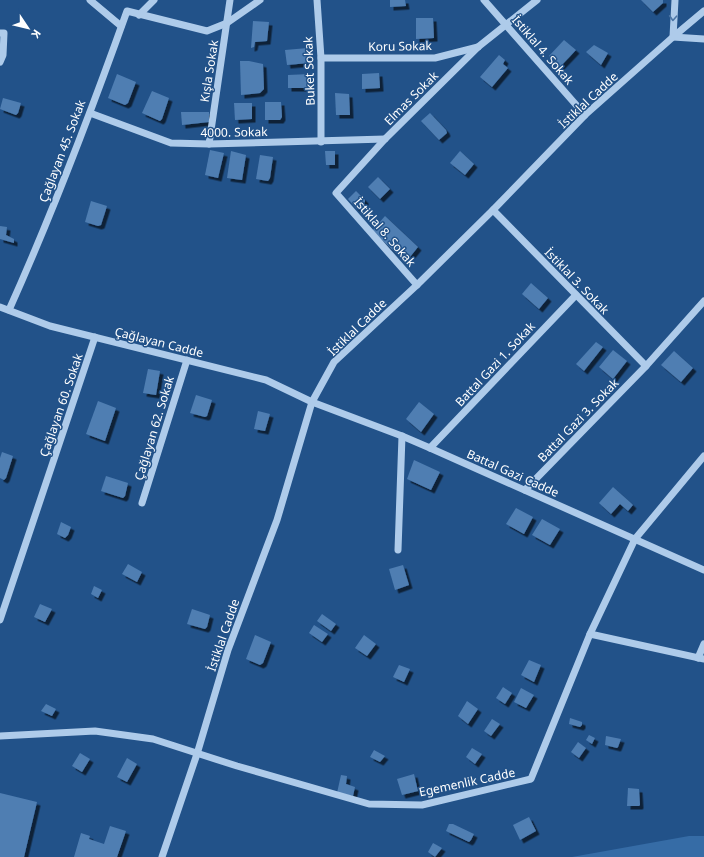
<svg xmlns="http://www.w3.org/2000/svg" width="704" height="857" font-family="'Noto Sans',sans-serif">
  <style>
    .green { fill: #366ca6 }
    .building { fill: #4f7eb2; filter: url(#shadow) }
    .lines { fill: none; stroke-linecap: round; stroke-linejoin: round }
    .minor { stroke: #aecbea; stroke-width: 7 }
    .oneway { stroke: #4c76a6 }
    .labels { text-anchor: middle; dominant-baseline: central; stroke-width: 3; stroke-linejoin: round; paint-order: stroke }
    .street-label { font-size: 12px; fill: #fff; stroke: #225289 }
  </style>
  <defs>
    <filter id="shadow"><feDropShadow dx="3.5" dy="3.5" stdDeviation="0" flood-color="#0009"/></filter>
  </defs>
  <rect width="100%" height="100%" fill="#225289"/>
  <!-- green -->
  <path class="green" d="M689 836H704V857H572Z"/>
  <!-- building -->
  <g class="building">
    <path d="M390 0H405L406 6 390 7Z"/>
    <path d="M641 0H663V3L653 12Z"/>
    <path d="M416 18H433L434 38 416 39Z"/>
    <path d="M253 21 269 22 267 41 255 42 254 47 251 48Z"/>
    <path d="M564 40 576 50 560 67 549 56Z"/>
    <path d="M594 45 608 53 601 65 586 52Z"/>
    <path d="M308 48 309 63 287 65 285 50Z"/>
    <path d="M499 55 505 60 503 64 508 68 492 87 480 77Z"/>
    <path d="M240 61H249L263 64 264 89 260 93 241 95Z"/>
    <path d="M379 73 380 88 362 89V74Z"/>
    <path d="M117 74 136 82 128 103 125 105 108 98Z"/>
    <path d="M310 74V88H288V75Z"/>
    <path d="M152 91 169 98 162 119 160 121 142 113Z"/>
    <path d="M335 93 349 94 350 115H336Z"/>
    <path d="M3 98 21 103 18 113 16 115 0 109Z"/>
    <path d="M265 102H281L282 117 280 120H265Z"/>
    <path d="M234 103H252V119L235 120Z"/>
    <path d="M181 112H209V122L182 125Z"/>
    <path d="M430 113 446 130 447 133 439 140 421 121Z"/>
    <path d="M210 150 224 153 218 178 205 175Z"/>
    <path d="M231 151 246 155 242 180 227 178Z"/>
    <path d="M325 151H335V165H326Z"/>
    <path d="M460 151 474 164 465 175 450 163Z"/>
    <path d="M260 155 273 157 270 178 268 181 256 179Z"/>
    <path d="M378 177 390 189 380 199 368 187Z"/>
    <path d="M356 191 365 200V202L357 209 348 199Z"/>
    <path d="M91 201 107 206 101 225 98 226 85 222Z"/>
    <path d="M385 216 418 247 406 262 372 231Z"/>
    <path d="M0 226 7 227 6 235 14 239V243L0 239Z"/>
    <path d="M531 283 548 298 539 309 522 294Z"/>
    <path d="M596 342 603 347 584 371 576 364Z"/>
    <path d="M613 350 627 361 613 379 599 367Z"/>
    <path d="M674 351 693 368 681 382 661 365Z"/>
    <path d="M148 369 160 371 156 395 143 393Z"/>
    <path d="M196 395 212 400 207 416 205 417 190 413Z"/>
    <path d="M98 401 116 408 105 441 86 434Z"/>
    <path d="M419 402 434 414 421 432 406 419Z"/>
    <path d="M258 411 270 414 265 431 254 429Z"/>
    <path d="M2 452 13 456 6 478 4 480 0 478V458Z"/>
    <path d="M414 460 440 472 431 490 407 479Z"/>
    <path d="M106 476 128 483 125 496 123 498 101 491Z"/>
    <path d="M613 487 631 503 633 505 628 511 620 504 611 514 599 503Z"/>
    <path d="M516 508 533 517 524 534 506 524Z"/>
    <path d="M542 519 560 529 550 545 532 535Z"/>
    <path d="M61 522 71 527 68 535 65 538 57 534Z"/>
    <path d="M128 564 142 572 137 582 122 574Z"/>
    <path d="M403 565 409 585 395 590 389 569Z"/>
    <path d="M94 586 102 590 98 598 91 594Z"/>
    <path d="M40 604 52 609 45 622 34 617Z"/>
    <path d="M192 609 210 615 207 627 205 629 187 624Z"/>
    <path d="M322 614 336 624 331 631 317 621Z"/>
    <path d="M314 625 328 634 322 642 309 633Z"/>
    <path d="M255 635 271 642 263 663 260 665 246 659Z"/>
    <path d="M364 635 376 644 367 656 355 648Z"/>
    <path d="M529 660 541 665 534 682 521 675Z"/>
    <path d="M399 665 410 669 404 682 393 677Z"/>
    <path d="M503 687 512 693 505 704 496 698Z"/>
    <path d="M521 688 534 695 526 708 514 702Z"/>
    <path d="M467 701 478 709 468 724 458 716Z"/>
    <path d="M46 704 56 709 52 716 41 711Z"/>
    <path d="M570 718 582 722V725L580 727 569 724Z"/>
    <path d="M492 719 500 724 491 736 484 731Z"/>
    <path d="M589 735 595 738 592 744 586 740Z"/>
    <path d="M606 736 621 739 618 747 617 748 605 745Z"/>
    <path d="M578 742 586 748 579 758 571 752Z"/>
    <path d="M472 748 482 754 475 764 466 757Z"/>
    <path d="M374 750 385 756 380 762 370 757Z"/>
    <path d="M80 753 90 759 82 772 72 766Z"/>
    <path d="M127 758 137 764 127 782 117 777Z"/>
    <path d="M414 774 418 791 402 795 397 779Z"/>
    <path d="M341 775 347 776 346 784 355 787 353 796 337 793Z"/>
    <path d="M628 788 639 789 640 805 639 806H627Z"/>
    <path d="M0 793 37 802 24 857H0Z"/>
    <path d="M529 817 536 831 520 840 513 825Z"/>
    <path d="M449 824H453L474 834 471 840 469 842 446 831Z"/>
    <path d="M110 826 126 831 117 857H74L81 833 90 836 89 839 104 844Z"/>
    <path d="M433 843 442 848 435 857 428 852Z"/>
  </g>
  <g class="lines">
    <!-- minor -->
    <g class="minor">
      <path d="M90 0 121 26"/>
      <path d="M317 0 321 58V142"/>
      <path d="M484 0 585 115"/>
      <path d="M675 0 673 37 704 39"/>
      <path d="M139 15 154 0"/>
      <path d="M0 33H4L3 55 0 62"/>
      <path d="M321 58H435L478 47"/>
      <path d="M90 113 171 143 209 144 385 139"/>
      <path d="M209 144 230 0"/>
      <path d="M493 210 646 366"/>
      <path d="M417 285 336 193 385 139 478 47 537 0"/>
      <path d="M0 307 50 326 266 380 312 402 402 436 430 448 704 570"/>
      <path d="M9 310C53 212 91 112 127 11L207 31 227 23 260 0"/>
      <path d="M430 448 576 295"/>
      <path d="M525 490 646 366 704 301"/>
      <path d="M142 503 187 360"/>
      <path d="M398 550 402 436"/>
      <path d="M0 620 95 337"/>
      <path d="M590 634 635 539 704 456"/>
      <path d="M698 658 704 644"/>
      <path d="M0 736 95 731 153 739 237 766 369 804 422 805 531 779 590 634 704 659"/>
      <path d="M162 857 197 754 228 650 277 520 312 402 334 362 417 285 493 210 585 115 673 37 704 11"/>
    </g>
  </g>
  <!-- one-way arrows -->
  <defs><path id="oneway-chevron" d="M-2-3.5L2.5 0L-2 3.5" fill="none" stroke-width="1.6" stroke-linecap="round" stroke-linejoin="round"/></defs>
  <use class="oneway" href="#oneway-chevron" transform="translate(673 18) rotate(93)"/>
  <g class="labels">
    <!-- street labels -->
    <g class="street-label">
      <text transform="translate(400 46) rotate(-1)">Koru Sokak</text>
      <text transform="translate(543 50) rotate(49)">İstiklal 4. Sokak</text>
      <text transform="translate(209 71) rotate(-81)">Kışla Sokak</text>
      <text transform="translate(309 71) rotate(-92)">Buket Sokak</text>
      <text transform="translate(411 98) rotate(-45)">Elmas Sokak</text>
      <text transform="translate(588 100) rotate(-43)">İstiklal Cadde</text>
      <text transform="translate(234 132) rotate(-1)">4000. Sokak</text>
      <text transform="translate(62 151) rotate(-69)">Çağlayan 45. Sokak</text>
      <text transform="translate(385 232) rotate(49)">İstiklal 8. Sokak</text>
      <text transform="translate(577 281) rotate(46)">İstiklal 3. Sokak</text>
      <text transform="translate(357 327) rotate(-44)">İstiklal Cadde</text>
      <text transform="translate(159 342) rotate(14)">Çağlayan Cadde</text>
      <text transform="translate(495 364) rotate(-47)">Battal Gazi 1. Sokak</text>
      <text transform="translate(61 405) rotate(-71)">Çağlayan 60. Sokak</text>
      <text transform="translate(578 420) rotate(-46)">Battal Gazi 3. Sokak</text>
      <text transform="translate(154 428) rotate(-73)">Çağlayan 62. Sokak</text>
      <text transform="translate(513 473) rotate(24)">Battal Gazi Cadde</text>
      <text transform="translate(223 635) rotate(-71)">İstiklal Cadde</text>
      <text transform="translate(467 782) rotate(-12)">Egemenlik Cadde</text>
    </g>
  </g>
  <!-- north arrow -->
  <g transform="translate(28 28) rotate(125)" stroke="#225289" stroke-width="3" paint-order="stroke">
  <path d="M0-3L7 15L0 10L-7 15Z" fill="#ffffff"/>
  <text y="-6" font-size="11" font-weight="bold" text-anchor="middle" fill="#ffffff">K</text>
  </g>
</svg>
